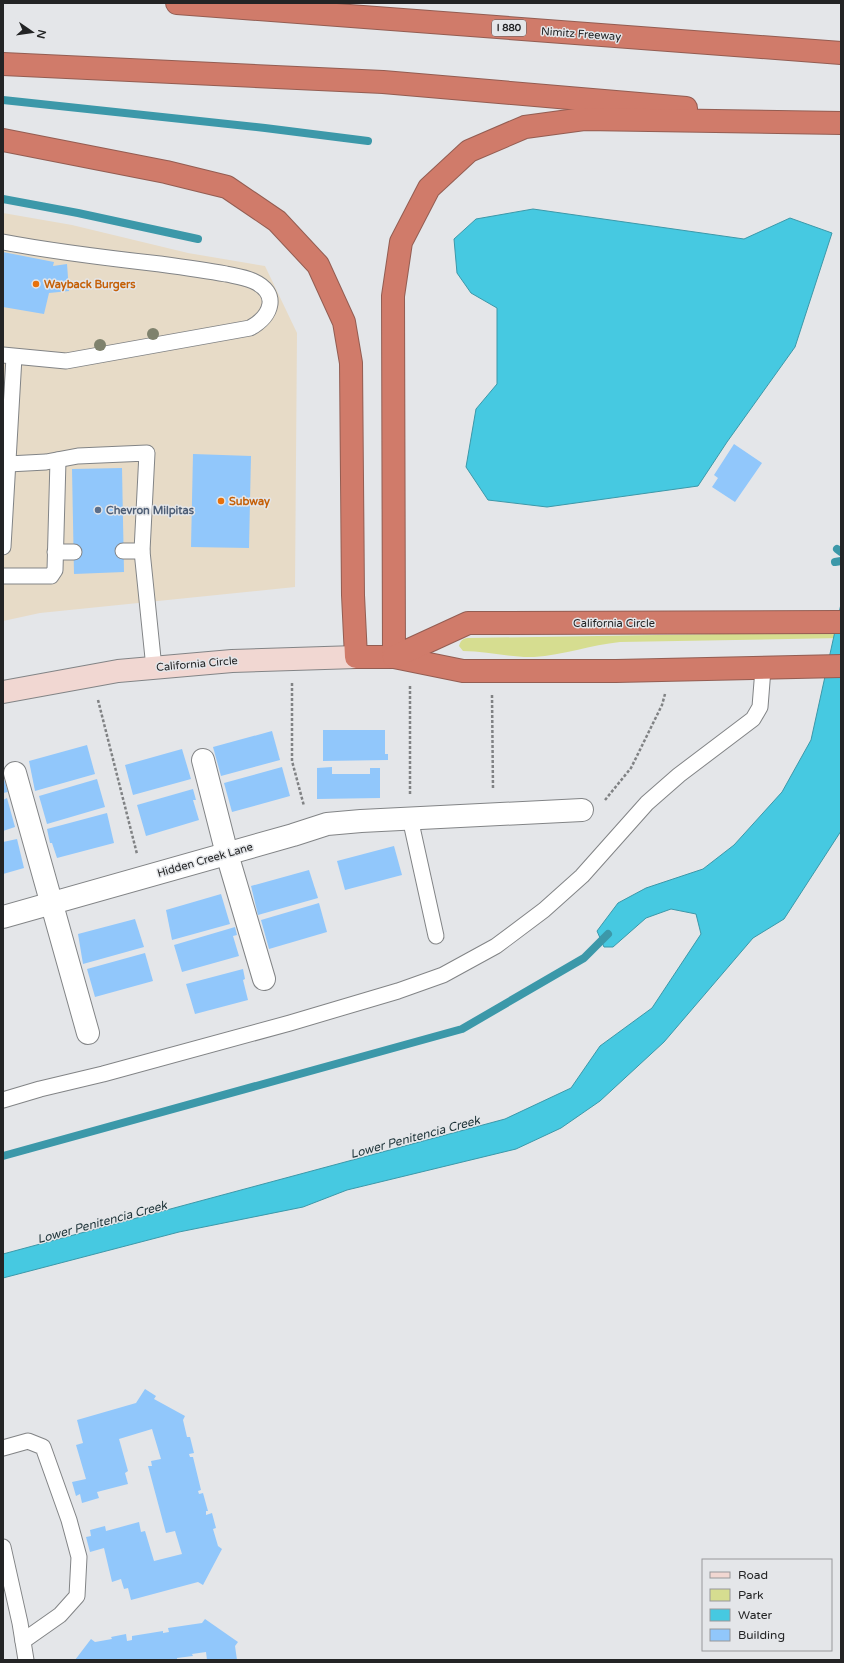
<svg xmlns="http://www.w3.org/2000/svg" width="844" height="1663" font-family="'Varela Round',sans-serif">
  <style>
    .industrial { fill: #e7dbc7 }
    .green { fill: #d6dd90 }
    .water { fill: #46c9e1; stroke: #3c98a9 }
    .lines { fill: none; stroke-linecap: round; stroke-linejoin: round }
    .stream { stroke: #3c98a9; stroke-width: 8 }
    .building { fill: #91c7fb }
    .lane-casing { stroke: #828486; stroke-width: 17 }
    .street-casing { stroke: #828486; stroke-width: 24 }
    .secondary-casing { stroke: #828486; stroke-width: 24 }
    .highway-casing { stroke: #935d52; stroke-width: 24 }
    .path { stroke: #808284; stroke-width: 2.5; stroke-dasharray: 3 2; stroke-linecap: butt }
    .lane { stroke: #fff; stroke-width: 15 }
    .street { stroke: #fff; stroke-width: 22 }
    .secondary { stroke: #f1d7d2; stroke-width: 22 }
    .highway { stroke: #d07b6a; stroke-width: 22 }
    .tree { fill: #7f826d }
    .food-dot { fill: #e8710a; stroke: #e4e6e9; stroke-width: 1.5 }
    .service-dot { fill: #5c6f8a; stroke: #e4e6e9; stroke-width: 1.5 }
    .labels { text-anchor: middle; dominant-baseline: central; stroke-width: 3; stroke-linejoin: round; paint-order: stroke }
    .shield { fill: #e4e6e9; stroke: #5d5e60; stroke-width: 1 }
    .shield-label { font-size: 10px; font-weight: bold; fill: #232425 }
    .street-label { font-size: 11px; fill: #232425; stroke: #e4e6e9 }
    .food-label { font-size: 11px; font-weight: bold; fill: #c56008; stroke: #e4e6e9; text-anchor: start }
    .service-label { font-size: 11px; font-weight: bold; fill: #4e5e75; stroke: #e4e6e9; text-anchor: start }
    .water-label { font-size: 12px; font-style: italic; fill: #1c3237; stroke: #e4e6e9 }
  </style>
  <rect width="100%" height="100%" fill="#e4e6e9"/>
  <!-- industrial -->
  <path class="industrial" d="M3 213 72 225 188 253 265 266 297 333 295 587 40 613 3 621Z"/>
  <!-- green -->
  <path class="green" d="M841 632V638L620 642C591 645 563 655 534 657 511 658 487 651 463 651L459 646C461 639 464 638 470 638Z"/>
  <!-- water -->
  <g class="water">
    <path d="M533 209 744 239 790 218 832 233 795 347 727 442 698 486 547 507 488 500 466 467 476 409 497 384V308L471 293 457 273 454 239 476 219Z"/>
    <path d="M841 604V831L784 919 753 938 664 1042 600 1101 561 1128 516 1149 347 1190 303 1207 179 1232 3 1278V1254L505 1119 571 1088 600 1046 652 1008 701 934 696 914 671 909 646 918 613 947H604L597 931 618 903 646 888 703 869 734 845 782 792 811 740Z"/>
  </g>
  <g class="lines">
    <!-- stream -->
    <g class="stream">
      <path d="M3 100 265 128 368 141"/>
      <path d="M3 199 78 213 198 239"/>
      <path d="M837 549 841 552"/>
      <path d="M835 562 841 561"/>
      <path d="M3 1156 462 1029 584 958 608 934"/>
    </g>
  </g>
  <!-- building -->
  <g class="building">
    <path d="M3 252 54 262 53 266 67 264 69 291 49 293 44 314 3 307Z"/>
    <path d="M734 444 762 463 735 502 712 487 718 478 714 475Z"/>
    <path d="M193 454 251 456 249 548 191 547Z"/>
    <path d="M122 468 124 572 74 574 72 469Z"/>
    <path d="M323 730H385V754H388V760L323 761Z"/>
    <path d="M272 731 280 760 221 776 213 747Z"/>
    <path d="M87 745 95 774 35 791 29 761Z"/>
    <path d="M182 749 191 779 133 795 125 765Z"/>
    <path d="M282 767 290 796 232 812 224 783Z"/>
    <path d="M332 767V774H370V768H380V798L317 799V768Z"/>
    <path d="M3 776 8 792 3 793Z"/>
    <path d="M97 779 105 807 47 824 39 796Z"/>
    <path d="M193 789 196 800H193L199 820 146 836 137 805Z"/>
    <path d="M7 798 15 827 3 831V800Z"/>
    <path d="M107 813 114 843 57 858 52 843H50L47 829Z"/>
    <path d="M17 839 24 868 3 874V842Z"/>
    <path d="M394 846 402 875 345 890 337 861Z"/>
    <path d="M309 870 318 898 258 915 251 886Z"/>
    <path d="M221 894 230 924 172 940 166 910Z"/>
    <path d="M319 903 327 932 269 949 261 920Z"/>
    <path d="M135 919 144 947 83 964 78 934Z"/>
    <path d="M235 927 237 935 233 936 239 956 182 972 174 945Z"/>
    <path d="M145 953 153 981 95 997 87 969Z"/>
    <path d="M243 969 245 979 243 980 248 1000 195 1014 186 984Z"/>
    <path d="M145 1389 156 1396 154 1399 185 1416 183 1420 187 1437H190L194 1453 189 1454 190 1457H193L201 1490 198 1491 199 1494 203 1493 208 1511H206V1515L212 1513 216 1528 213 1529 218 1546 222 1549 203 1585 198 1582 131 1600 128 1588 124 1589 121 1579 112 1582 104 1548 90 1552 86 1537 91 1536 90 1530 105 1526 106 1531 139 1522 141 1532 145 1531 154 1561 182 1554 175 1531 166 1533 148 1466H152L151 1461 161 1459 152 1429 119 1439 128 1471 125 1473 128 1484 97 1492 99 1498 82 1503 80 1494 76 1496 72 1482 86 1479 76 1445 83 1443 77 1420 136 1403Z"/>
    <path d="M205 1619 238 1642 235 1646 237 1660H207L206 1652 192 1654 193 1656 177 1658V1660H75L91 1639 95 1642 112 1639 111 1637 126 1634 127 1641 132 1640V1636L163 1631V1633L169 1632 168 1628 202 1623Z"/>
  </g>
  <g class="lines">
    <defs>
      <g id="lane">
        <path d="M3 242C55 252 107 258 160 264 182 267 204 270 226 274 235 276 244 277 253 281 280 293 272 316 250 328L66 361 3 355"/>
        <path d="M8 464 46 462 78 456 147 453 142 551 154 668"/>
        <path d="M3 547 14 357"/>
        <path d="M123 551H142"/>
        <path d="M55 552H74"/>
        <path d="M3 576H51L55 570 58 460"/>
        <path d="M410 818 436 936"/>
        <path d="M3 1100 40 1089 103 1074 290 1023 398 991 443 975 496 946 544 910 582 876 647 803 679 775 753 719 760 707 763 669"/>
        <path d="M3 1448 28 1441 43 1447 69 1520 79 1557 77 1596 60 1615 23 1641"/>
        <path d="M3 1547 20 1623 26 1660"/>
      </g>
      <g id="street">
        <path d="M203 760 227 854 264 979"/>
        <path d="M15 773 88 1033"/>
        <path d="M3 917 293 835 327 824 361 821 582 810"/>
      </g>
      <path id="secondary" d="M3 692 118 671 232 661 356 657"/>
      <g id="highway">
        <path d="M177 3 841 53"/>
        <path d="M3 64 383 82 686 108"/>
        <path d="M3 140 166 172 227 187 277 221 318 265 344 322 351 363 353 595 356 657H394L463 671H616L841 666"/>
        <path d="M394 657 393 296 401 242 429 188 469 151 525 127 584 119 841 123"/>
        <path d="M394 657 468 623 841 622"/>
      </g>
    </defs>
    <!-- lane casing -->
    <use href="#lane" class="lane-casing"/>
    <!-- street casing -->
    <use href="#street" class="street-casing"/>
    <!-- secondary casing -->
    <use href="#secondary" class="secondary-casing"/>
    <!-- highway casing -->
    <use href="#highway" class="highway-casing"/>
    <!-- path -->
    <g class="path">
      <path d="M292 683V761L304 806"/>
      <path d="M492 695 493 790"/>
      <path d="M98 700 137 854"/>
      <path d="M410 794V685"/>
      <path d="M605 800 631 768 662 705 665 694"/>
    </g>
    <!-- lane -->
    <use href="#lane" class="lane"/>
    <!-- street -->
    <use href="#street" class="street"/>
    <!-- secondary -->
    <use href="#secondary" class="secondary"/>
    <!-- highway -->
    <use href="#highway" class="highway"/>
  </g>
  <!-- trees -->
  <g class="tree">
    <circle cx="153" cy="334" r="6"/>
    <circle cx="100" cy="345" r="6"/>
  </g>
  <!-- markers -->
  <g class="food-dot">
    <circle cx="36" cy="284" r="4"/>
    <circle cx="221" cy="501" r="4"/>
  </g>
  <circle class="service-dot" cx="98" cy="510" r="4"/>
  <g class="labels">
    <!-- shield labels -->
    <rect class="shield" x="492" y="20" width="34" height="16" rx="3"/>
    <g class="shield-label">
      <text x="509" y="28">I 880</text>
    </g>
    <!-- street labels -->
    <g class="street-label">
      <text transform="translate(581 34) rotate(4)">Nimitz Freeway</text>
      <text x="614" y="623">California Circle</text>
      <text transform="translate(197 664) rotate(-5)">California Circle</text>
      <text transform="translate(205 860) rotate(-16)">Hidden Creek Lane</text>
    </g>
    <!-- food labels -->
    <g class="food-label">
      <text x="44" y="284">Wayback Burgers</text>
      <text x="229" y="501">Subway</text>
    </g>
    <!-- service labels -->
    <g class="service-label">
      <text x="106" y="510">Chevron Milpitas</text>
    </g>
    <!-- water labels -->
    <g class="water-label">
      <text transform="translate(415 1137) rotate(-15)">Lower Penitencia Creek</text>
      <text transform="translate(102 1222) rotate(-15)">Lower Penitencia Creek</text>
    </g>
  </g>
  <!-- border -->
  <rect width="844" height="1663" fill="none" stroke="#232425" stroke-width="8"/>
  <!-- legend -->
  <rect x="702" y="1559" width="130" height="92" fill="#e4e6e9" stroke="#97989b"/>
  <rect x="710" y="1572" width="20" height="6" fill="#f1d7d2" stroke="#97989b"/>
  <text x="738" y="1579" font-size="12" fill="#232425">Road</text>
  <rect x="710" y="1589" width="20" height="12" fill="#d6dd90" stroke="#97989b"/>
  <text x="738" y="1599" font-size="12" fill="#232425">Park</text>
  <rect x="710" y="1609" width="20" height="12" fill="#46c9e1" stroke="#97989b"/>
  <text x="738" y="1619" font-size="12" fill="#232425">Water</text>
  <rect x="710" y="1629" width="20" height="12" fill="#91c7fb" stroke="#97989b"/>
  <text x="738" y="1639" font-size="12" fill="#232425">Building</text>
  <!-- north arrow -->
  <g transform="translate(32 32) rotate(103)" stroke="#e4e6e9" stroke-width="3" paint-order="stroke">
  <path d="M0-3L7 15L0 10L-7 15Z" fill="#232425"/>
  <text y="-6" font-size="11" font-weight="bold" text-anchor="middle" fill="#232425">N</text>
  </g>
</svg>
